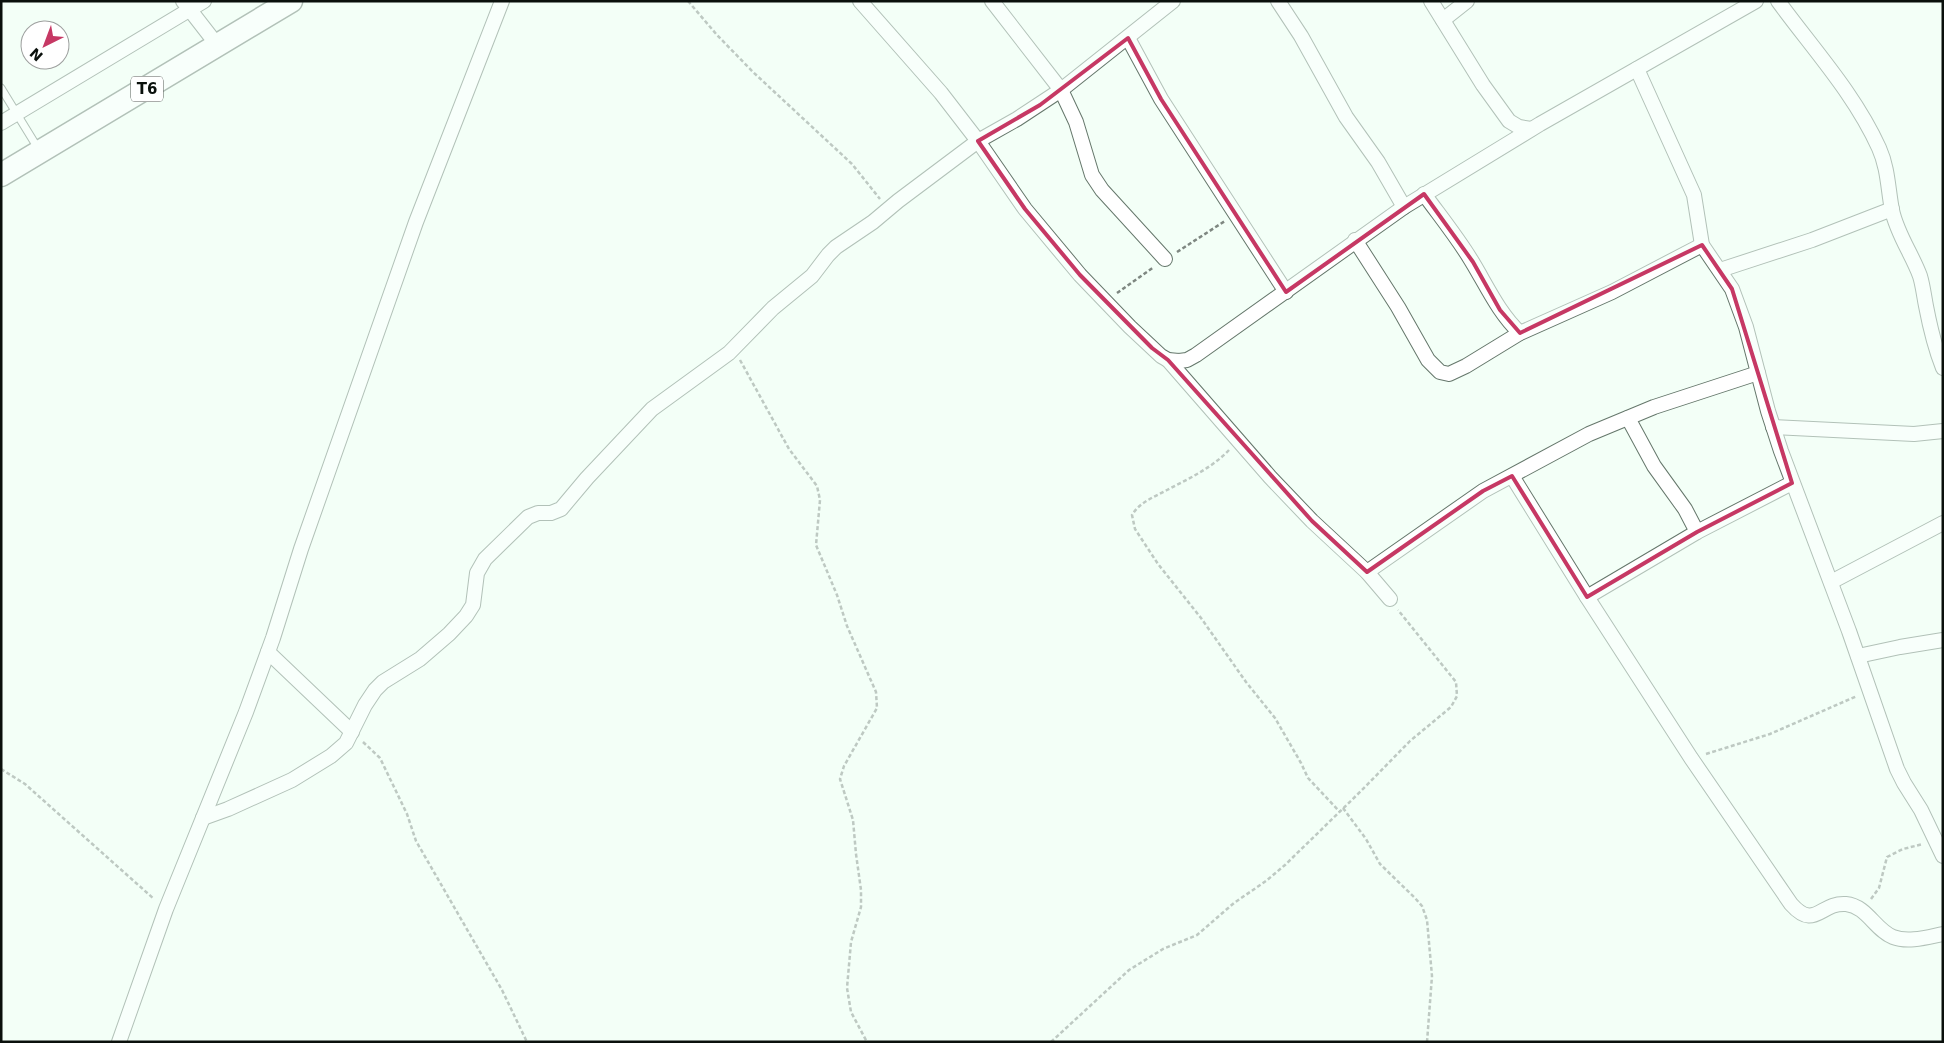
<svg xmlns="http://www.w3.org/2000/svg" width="1944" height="1043" font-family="'DejaVu Sans',sans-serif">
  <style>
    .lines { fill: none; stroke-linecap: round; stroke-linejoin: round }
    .service-casing { stroke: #65776b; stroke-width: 9 }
    .minor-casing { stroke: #65776b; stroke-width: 16 }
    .trunk-casing { stroke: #65776b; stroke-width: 25 }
    .path { stroke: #7e8781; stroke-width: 2.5; stroke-dasharray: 4 2.5; stroke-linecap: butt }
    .service { stroke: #fff; stroke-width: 7 }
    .minor { stroke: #fff; stroke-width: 14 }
    .trunk { stroke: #fff; stroke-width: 22 }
    .marked { fill: none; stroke: #c63864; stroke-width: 4; stroke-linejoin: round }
    .labels { text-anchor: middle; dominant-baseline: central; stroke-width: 4.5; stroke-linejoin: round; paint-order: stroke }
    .shield { fill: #fff; stroke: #545855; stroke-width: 1 }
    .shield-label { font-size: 15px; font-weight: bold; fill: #0a100c }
  </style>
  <rect width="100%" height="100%" fill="#f3fff7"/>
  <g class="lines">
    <defs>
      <path id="service" d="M1 88 39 150"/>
      <g id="minor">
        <path d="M183 1 218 46"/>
        <path d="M860 1 941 93 978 141 1025 209 1080 275 1130 327 1161 356 1168 360 1179 361 1187 360 1196 355 1404 207 1540 124 1756 1"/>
        <path d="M992 1 1061 90 1076 122 1092 175 1102 190 1165 259"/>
        <path d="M1278 1 1301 36 1346 117 1378 162 1404 207"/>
        <path d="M1431 1 1483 85 1509 121 1519 127 1531 129"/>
        <path d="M1778 1C1813 49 1854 93 1879 148 1888 168 1888 189 1892 210 1897 234 1912 254 1920 276 1923 286 1924 296 1926 306 1930 327 1935 348 1943 368"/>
        <path d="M1443 20 1467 1"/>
        <path d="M1128 38 1161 99 1286 292"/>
        <path d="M1637 69 1694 195 1702 245 1732 289 1746 327 1768 411 1781 451 1849 631 1897 769 1904 783 1921 810 1943 856"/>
        <path d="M1 123 204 1"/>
        <path d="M1424 194C1440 216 1457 237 1471 260 1487 286 1498 312 1520 333"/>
        <path d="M1355 240 1398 307 1428 360 1440 372 1449 374 1466 366 1520 333 1612 292 1702 245"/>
        <path d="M1720 270 1812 240 1892 209"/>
        <path d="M1168 360 1270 477 1312 521 1367 572 1390 599"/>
        <path d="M1628 418 1654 466 1685 509 1697 532"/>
        <path d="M1773 427 1914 434 1943 431"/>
        <path d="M1512 476 1587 597 1691 758 1791 904C1815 931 1820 902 1846 904 1867 906 1875 930 1893 937 1908 943 1928 937 1943 934"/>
        <path d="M1367 572 1483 491 1589 434 1654 407 1758 373"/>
        <path d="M1831 582 1943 523"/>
        <path d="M1587 597 1697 532 1792 483"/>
        <path d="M268 652 352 732"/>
        <path d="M1858 656 1900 647 1943 640"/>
        <path d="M203 818 228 809 292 780 331 756 346 743 365 705 375 690 383 682 420 659 449 634 466 616 473 605 477 573 485 559 528 517 538 513H551L561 509 587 478 652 409 729 353 773 308 812 276 828 255 836 247 873 222 898 201 978 141 1017 119 1061 90 1173 1"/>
        <path d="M119 1042 166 909 246 712 273 638 301 549 416 222 502 1"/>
      </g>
      <path id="trunk" d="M1 175 291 1"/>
    </defs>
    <!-- service casing -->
    <use href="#service" class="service-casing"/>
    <!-- minor casing -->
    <use href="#minor" class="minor-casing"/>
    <!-- trunk casing -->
    <use href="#trunk" class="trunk-casing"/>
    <!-- path -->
    <g class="path">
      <path d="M688 1 717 35 753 72 852 164 880 199"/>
      <path d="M1177 252 1225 221"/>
      <path d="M1117 293 1154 267"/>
      <path d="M740 360 789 449 817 486 820 500 816 545 837 595 847 626 876 692 877 708 844 766 840 779 853 820 856 854 861 890V907L851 942 847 988 851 1012 867 1042"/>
      <path d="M1229 450C1212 468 1188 479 1167 490 1154 497 1140 502 1132 515L1135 529 1158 564 1201 618 1246 682 1275 718 1301 763 1308 778 1340 812"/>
      <path d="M363 742 380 758 407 814 416 841 502 990 527 1042"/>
      <path d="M1706 754 1770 734 1857 696"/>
      <path d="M1 769 25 784 154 899"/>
      <path d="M1343 808 1366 839 1380 864 1415 898 1422 906 1427 920 1432 976 1427 1042"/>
      <path d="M1871 899 1879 888 1887 857 1903 849 1923 844"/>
      <path d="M1051 1042 1129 970 1163 949 1197 935 1234 903 1266 881 1285 865 1362 790 1410 741 1451 707 1457 696 1456 682 1398 610"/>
    </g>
    <!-- service -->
    <use href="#service" class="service"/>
    <!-- minor -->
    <use href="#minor" class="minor"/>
    <!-- trunk -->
    <use href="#trunk" class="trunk"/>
  </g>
  <!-- marked area -->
  <path d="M0 0H1944V1043H0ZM1128 38 1161 99 1286 292 1424 194 1473 262 1500 310 1520 333 1702 245 1732 289 1792 483 1697 532 1587 597 1512 476 1483 491 1367 572 1312 521 1168 360 1152 348 1080 275 1025 209 978 141 1040 105Z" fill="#f3fff7" fill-opacity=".55" fill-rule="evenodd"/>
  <path class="marked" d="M1128 38 1161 99 1286 292 1424 194 1473 262 1500 310 1520 333 1702 245 1732 289 1792 483 1697 532 1587 597 1512 476 1483 491 1367 572 1312 521 1168 360 1152 348 1080 275 1025 209 978 141 1040 105Z"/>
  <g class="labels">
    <!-- shield labels -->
    <rect class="shield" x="131" y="76.5" width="32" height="25" rx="4"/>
    <g class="shield-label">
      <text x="147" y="89">T6</text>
    </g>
  </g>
  <!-- border -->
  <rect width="1944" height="1043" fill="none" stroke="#0a100c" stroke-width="5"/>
  <!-- north arrow -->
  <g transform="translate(45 45) rotate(222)"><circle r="24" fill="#ffffff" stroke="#9d9f9e"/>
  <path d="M0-4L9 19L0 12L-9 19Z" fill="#c63864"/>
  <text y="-8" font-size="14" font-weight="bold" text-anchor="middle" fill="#0a100c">N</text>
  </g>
</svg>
